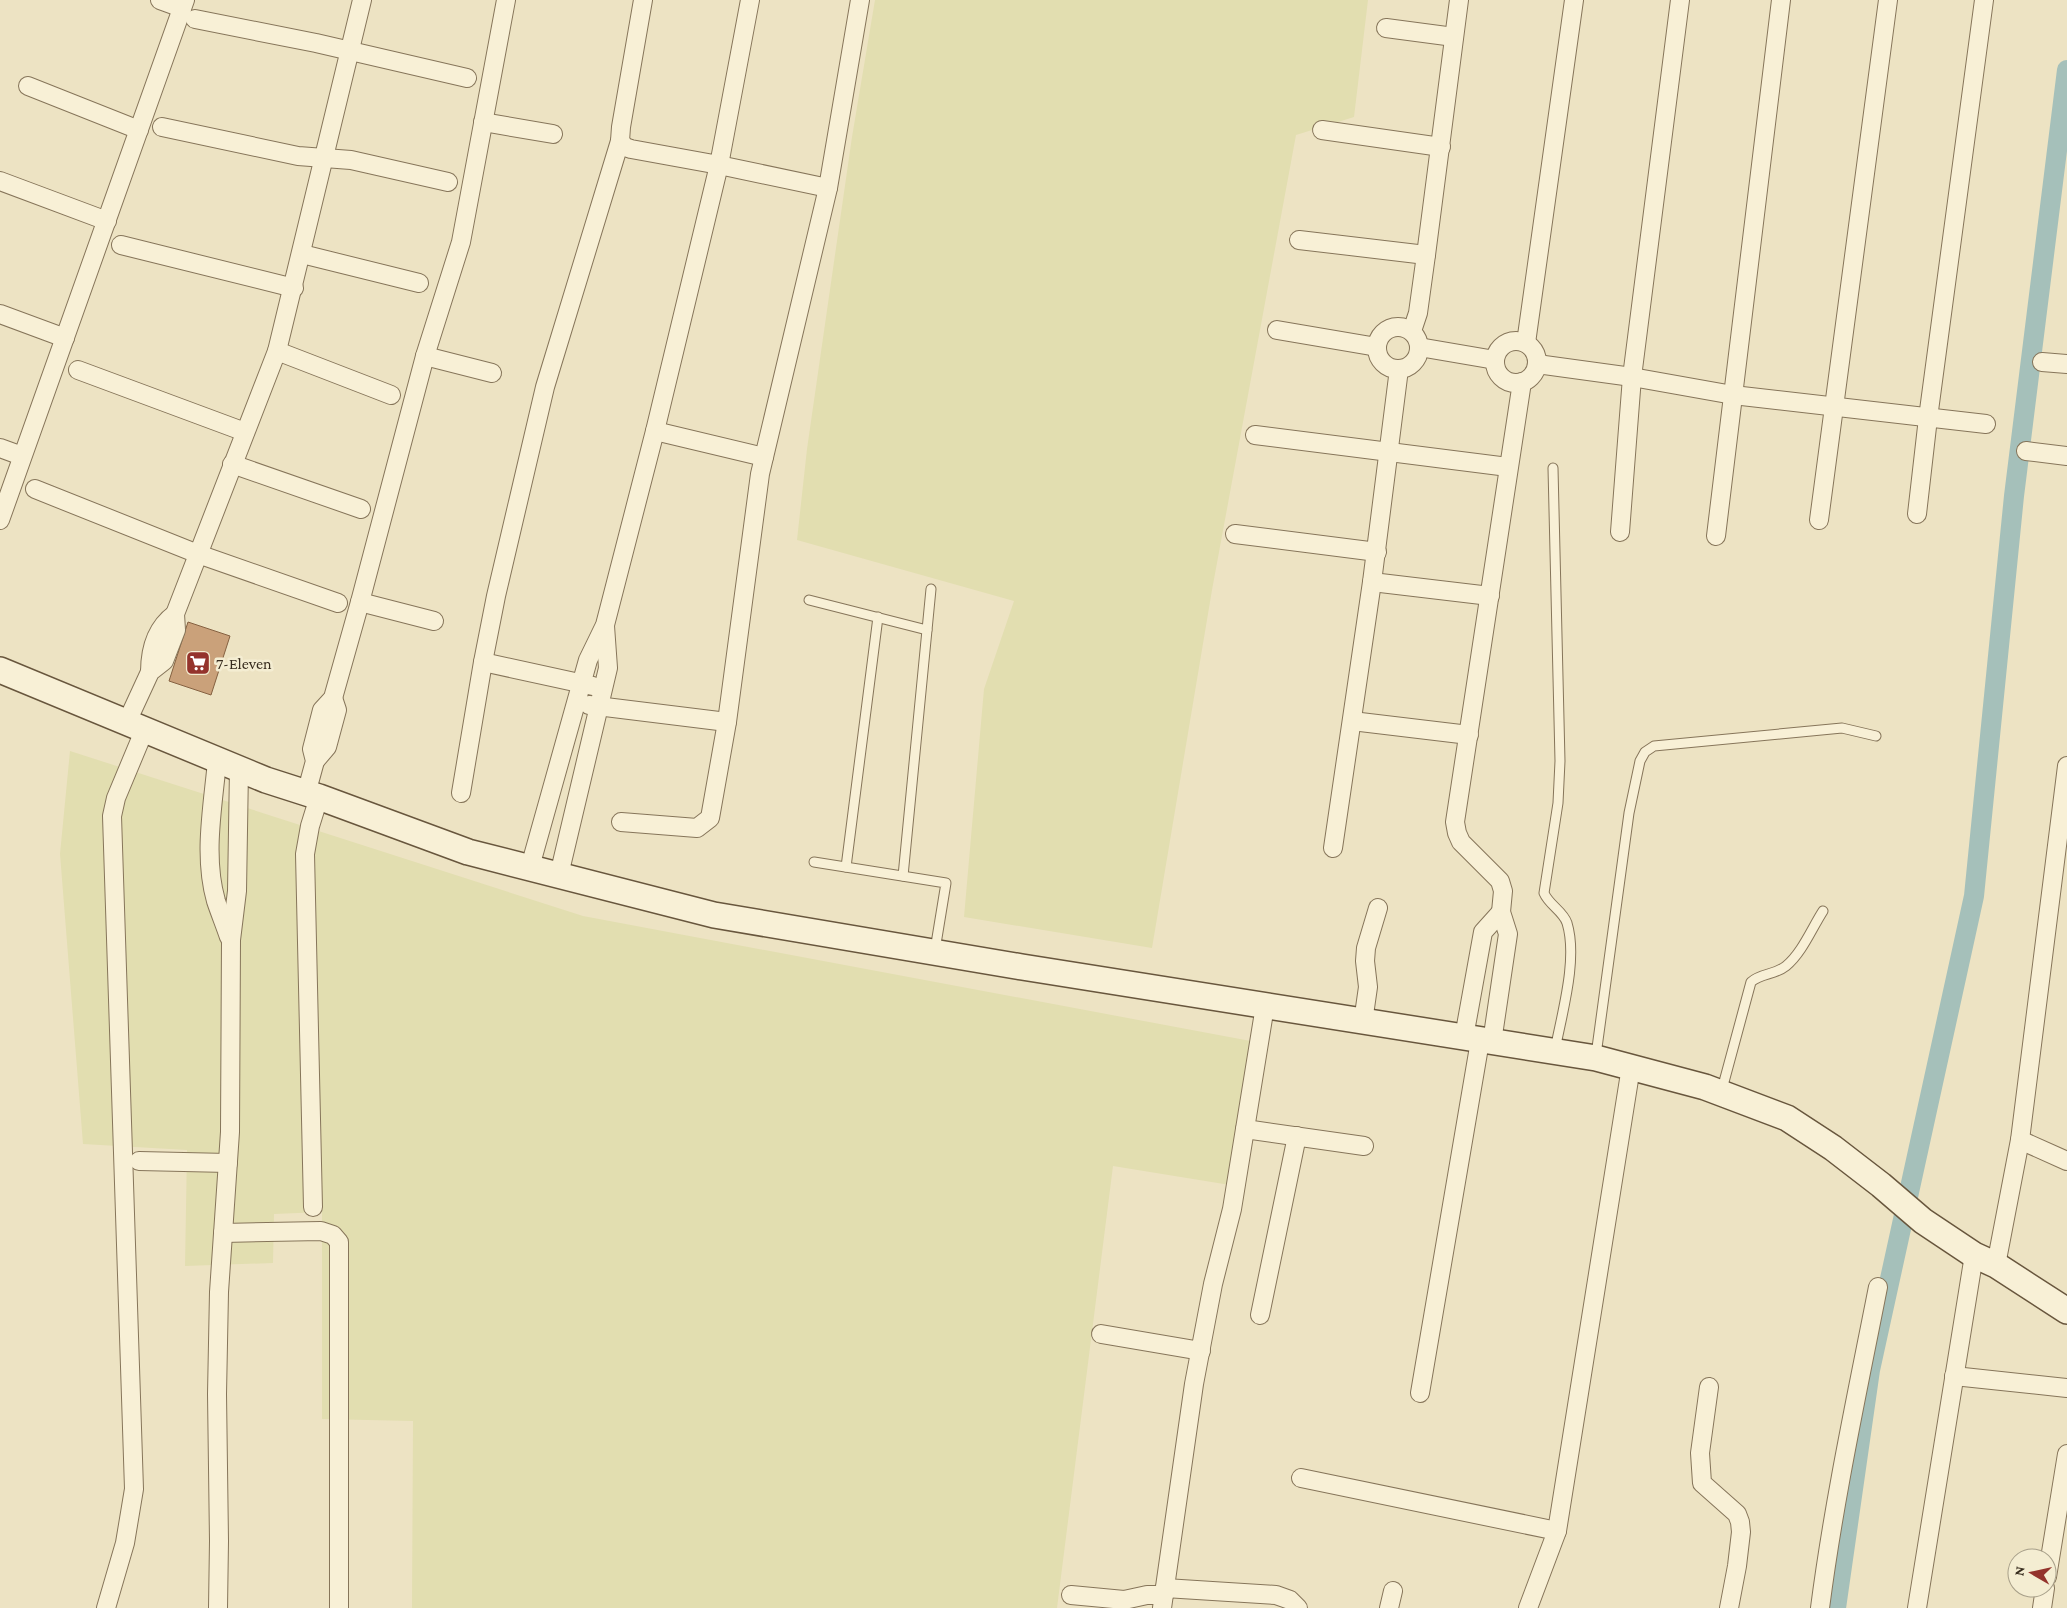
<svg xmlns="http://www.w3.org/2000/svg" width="2067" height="1608" font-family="'Crimson Pro',serif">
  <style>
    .farmland { fill: #e2deb0 }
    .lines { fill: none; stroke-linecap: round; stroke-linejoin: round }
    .canal { stroke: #a5c0ba; stroke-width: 20 }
    .building { fill: #caa17a; stroke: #856141 }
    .lane-casing { stroke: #86755a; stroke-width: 11 }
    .street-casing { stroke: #86755a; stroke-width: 20 }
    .secondary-casing { stroke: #68563d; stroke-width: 28 }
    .lane { stroke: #f8f0d6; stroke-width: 9 }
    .street { stroke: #f8f0d6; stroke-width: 18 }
    .secondary { stroke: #f8f0d6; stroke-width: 25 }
    .labels { text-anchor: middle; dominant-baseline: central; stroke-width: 5; stroke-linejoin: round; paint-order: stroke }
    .poi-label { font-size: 16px; fill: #372c1e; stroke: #f4edd2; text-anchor: start }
  </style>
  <rect width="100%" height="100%" fill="#ede3c3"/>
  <!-- farmland -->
  <g class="farmland">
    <path d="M875 0H1368L1354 117 1296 135 1212 590 1152 948 964 917 984 689 1014 601 797 540 807 449 852 137Z"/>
    <path d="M70 751 583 916 1256 1042 1230 1185 1113 1166 1057 1608H412L413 1421 322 1419V1212L274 1214 273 1263 185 1266 187 1150 83 1144 60 854Z"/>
  </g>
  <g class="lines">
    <!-- canal -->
    <path class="canal" d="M1836 1608 1870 1370 1974 896 2014 496 2067 70"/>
  </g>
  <!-- building -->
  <path class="building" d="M188 622 230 636 211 695 169 681Z"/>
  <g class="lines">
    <defs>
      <g id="lane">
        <path d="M1553 468 1560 761 1558 803 1544 893C1549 905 1563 911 1567 923 1578 959 1562 1013 1555 1050"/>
        <path d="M809 600 927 630"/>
        <path d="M814 862 946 883 935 950"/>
        <path d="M846 867 878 617"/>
        <path d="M903 876 931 589"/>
        <path d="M1596 1055 1629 813 1640 761 1645 752 1654 746 1842 728 1876 736"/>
        <path d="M1721 1093 1751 982C1761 973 1775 975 1786 966 1802 953 1812 928 1823 911"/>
      </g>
      <g id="street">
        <path d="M160 0 182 8"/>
        <path d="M643 0 621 127 620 141 625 147 631 149 719 165 828 188"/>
        <path d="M195 19 316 43 467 78"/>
        <path d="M1386 28 1454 37"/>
        <path d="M28 86 139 130"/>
        <path d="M483 122 553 134"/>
        <path d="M162 127 298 156 351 160 448 182"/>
        <path d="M1322 130 1441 147"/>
        <path d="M0 181 107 221"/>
        <path d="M1299 240 1426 255"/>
        <path d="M121 245 294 288"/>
        <path d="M302 254 419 283"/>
        <path d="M0 314 65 338"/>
        <circle cx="1398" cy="348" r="21"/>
        <path d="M1277 330 1377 347"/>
        <path d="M1412 331 1418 313 1426 255 1459 0"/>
        <circle cx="1516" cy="362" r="21"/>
        <path d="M1526 343 1574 0"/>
        <path d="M1419 347 1495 360"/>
        <path d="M277 351 391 395"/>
        <path d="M425 356 492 373"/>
        <path d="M2042 362 2067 364"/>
        <path d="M1537 364 1632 377 1733 395 1986 424"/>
        <path d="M78 370 245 432"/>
        <path d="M655 431 764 457"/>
        <path d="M1255 435 1508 467"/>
        <path d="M0 448 22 456"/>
        <path d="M2026 451 2067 456"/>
        <path d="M232 464 361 509"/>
        <path d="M35 489 198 554 338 603"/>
        <path d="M1917 514 1928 418 1984 0"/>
        <path d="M0 520 185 0"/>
        <path d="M1819 520 1888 0"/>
        <path d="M1620 532 1632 377 1680 0"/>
        <path d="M1235 534 1377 552"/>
        <path d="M1716 536 1781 0"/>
        <path d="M1372 582 1490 596"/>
        <path d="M360 602 434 621"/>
        <path d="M483 662 593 686"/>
        <path d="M150 672C150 649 156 628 175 614"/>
        <path d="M589 705 727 722"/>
        <path d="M1352 721 1469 735"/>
        <path d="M126 724 150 672 164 661 176 630 175 614 277 351 362 0"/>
        <path d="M217 761C213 806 203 856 216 901 220 913 225 925 229 937"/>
        <path d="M315 761 327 747 337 710 333 698"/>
        <path d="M461 793 483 662 496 596 545 387 620 141"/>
        <path d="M306 794 315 761 312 749 322 710 333 698 360 602 425 356 461 242 506 0"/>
        <path d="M621 822 697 828 710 818 727 722 760 474 828 188 860 0"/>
        <path d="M1333 848 1372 582 1399 369"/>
        <path d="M530 867 588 660 605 625 655 431 719 165 750 0"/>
        <path d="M559 875 608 668 605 626"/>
        <path d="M1363 1022 1368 987 1365 961 1366 948 1378 908"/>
        <path d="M1464 1037 1483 932 1501 912"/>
        <path d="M1492 1042 1508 934 1501 912 1503 891 1500 881 1461 842 1457 833 1455 822 1522 382"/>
        <path d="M1245 1129 1364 1146"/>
        <path d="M2020 1140 2067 1161"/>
        <path d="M139 1161 228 1163"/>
        <path d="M313 1207 305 854 310 826 319 797"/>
        <path d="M223 1233 321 1231 333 1235 339 1242V1608"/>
        <path d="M1996 1265 2020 1140 2067 766"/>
        <path d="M1260 1315 1297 1136"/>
        <path d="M1101 1334 1201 1351"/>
        <path d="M1954 1376 2067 1388"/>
        <path d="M1709 1387 1700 1453 1702 1483 1737 1514 1740 1522 1741 1532 1737 1566 1729 1608"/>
        <path d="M1420 1393 1480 1041"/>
        <path d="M1301 1478 1557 1531"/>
        <path d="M2047 1577 2067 1454"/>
        <path d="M1165 1588 1276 1595 1290 1600 1298 1608"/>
        <path d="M1071 1595 1124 1600 1147 1595H1164"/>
        <path d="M106 1608 125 1543 134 1489 112 816 116 798 144 731"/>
        <path d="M218 1608 219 1541 217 1394 219 1292 230 1132 231 940 237 891 239 769"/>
        <path d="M1162 1608 1194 1384 1213 1284 1232 1209 1265 1006"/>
        <path d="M1389 1608 1393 1591"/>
        <path d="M1528 1608 1557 1531 1631 1067"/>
        <path d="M1820 1608C1834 1500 1857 1394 1878 1287"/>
        <path d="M1917 1608 1974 1255"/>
        <path d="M2042 1608 2045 1588"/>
      </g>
      <path id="secondary" d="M0 670 266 780 319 797 468 852 714 915 1022 967 1596 1058 1705 1087 1787 1118 1833 1148 1881 1185 1923 1221 1974 1255 1996 1265 2067 1311"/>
    </defs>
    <!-- lane casing -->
    <use href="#lane" class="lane-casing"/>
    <!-- street casing -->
    <use href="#street" class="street-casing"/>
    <!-- secondary casing -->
    <use href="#secondary" class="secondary-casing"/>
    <!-- lane -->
    <use href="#lane" class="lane"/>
    <!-- street -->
    <use href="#street" class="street"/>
    <!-- secondary -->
    <use href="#secondary" class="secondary"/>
  </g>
  <!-- icons -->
  <defs>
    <symbol id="supermarket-square" viewBox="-11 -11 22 22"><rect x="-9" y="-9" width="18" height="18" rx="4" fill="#94332c" stroke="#f4edd2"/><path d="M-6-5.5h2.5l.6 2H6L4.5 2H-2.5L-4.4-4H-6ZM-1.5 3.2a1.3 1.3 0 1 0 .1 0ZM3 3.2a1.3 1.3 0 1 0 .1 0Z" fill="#fff"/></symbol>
  </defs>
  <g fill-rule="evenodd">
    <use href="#supermarket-square" x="184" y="649" width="28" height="28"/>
  </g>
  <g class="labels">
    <!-- poi labels -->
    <g class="poi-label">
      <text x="216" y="663">7-Eleven</text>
    </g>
  </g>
  <!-- north arrow -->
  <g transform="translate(2032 1573) rotate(279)"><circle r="24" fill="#f4edd2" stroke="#a8a08a"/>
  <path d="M0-4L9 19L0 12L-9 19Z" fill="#94332c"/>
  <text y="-8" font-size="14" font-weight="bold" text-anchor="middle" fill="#372c1e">N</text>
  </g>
</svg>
